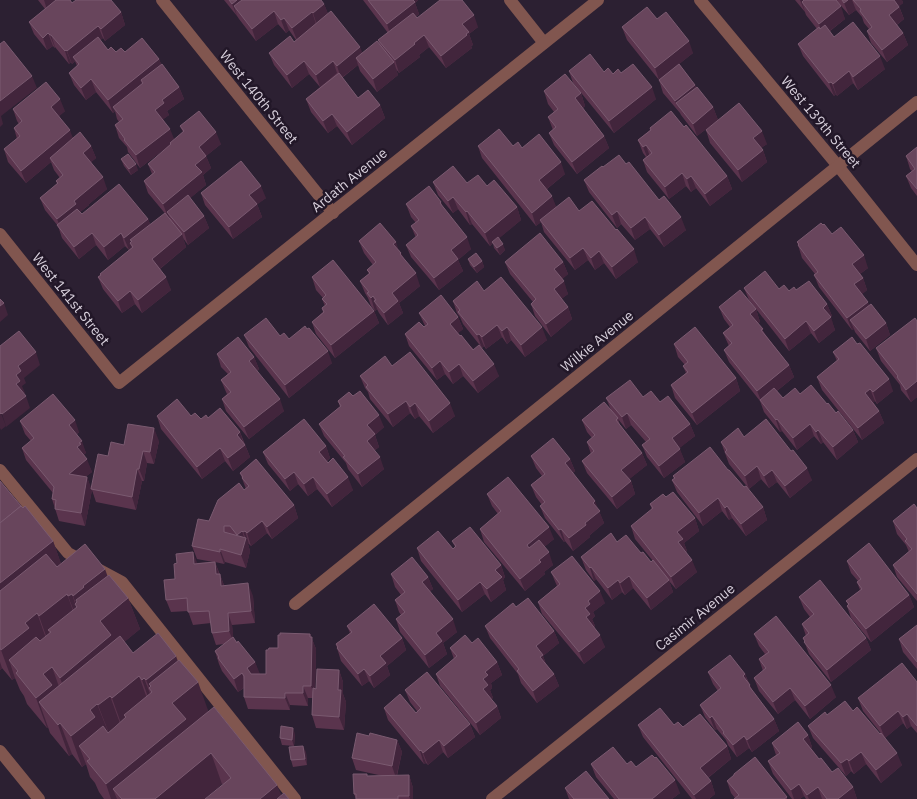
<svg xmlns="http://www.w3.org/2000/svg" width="917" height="799" font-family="'IBM Plex Sans',sans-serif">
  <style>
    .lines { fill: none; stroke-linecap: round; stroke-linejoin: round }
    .minor { stroke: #81564f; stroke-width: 12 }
    .wall { fill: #5a344d }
    .shaded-wall { fill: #42253c }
    .building { fill: #68455c; stroke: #7a5a70 }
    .labels { text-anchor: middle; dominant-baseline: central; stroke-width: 5; stroke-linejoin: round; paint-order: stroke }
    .street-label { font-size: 14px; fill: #d8d0dc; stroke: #221728 }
  </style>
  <rect width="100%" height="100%" fill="#2c2032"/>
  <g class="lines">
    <!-- minor -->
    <g class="minor">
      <path d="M162 0 333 213"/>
      <path d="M510 0 544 43"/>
      <path d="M700 0 838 166 917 265"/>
      <path d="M0 234 119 383 598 0"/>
      <path d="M0 470 68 553 122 582 295 799"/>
      <path d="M295 604 917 102"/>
      <path d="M0 751 39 799"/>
      <path d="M492 799 917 459"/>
    </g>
  </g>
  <!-- wall -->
  <g class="wall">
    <path d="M38 0H70L72 3 121 12 125 25 105 41 103 38 100 40 108 50 116 52H125L159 59 161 64 179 87 184 99 167 111 169 115 163 119 174 140 183 132 180 126 221 144 206 156 211 168 203 175 206 185 190 198 204 216 209 228 188 245 183 238 186 247 160 269 171 290 142 313 135 304 122 313 103 289 98 277 129 250 125 246 108 260 96 245 79 259 62 238 58 226 45 210 40 198 57 184 56 181 60 178 54 170 51 162 26 183 8 162 4 149 17 139 14 128 19 124 17 121 13 109 65 111 59 116 73 138 91 146 96 158 91 162 107 189 89 204V205L80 212 82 214 148 219 150 224 170 220 169 216 168 217 148 193 144 181 152 174 148 164 171 144 140 168 128 152 127 147 119 138 115 125 119 122 117 119 115 111 113 113 96 92 86 100 74 85 69 73 77 66 75 61 72 64 71 62 69 64 55 47V48L53 46 47 50 34 34 29 22 45 9Z"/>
    <path d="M224 0H321L324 4 328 14 362 53 380 46 378 40 388 33 363 0H418L415 3 419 14 416 17 417 18 478 27 469 34 473 45 471 46 472 48 446 68 429 47 419 55 420 57 399 73 396 69 398 75 377 92 360 71 358 65 342 78 358 98 380 105 385 118 352 145 337 126 328 133 311 112 306 99 337 73 320 87 309 74 292 88 274 65 269 53 294 42 296 40 289 30 286 33 278 24 256 41 239 19 237 16Z"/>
    <path d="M795 0H836L845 19 830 31 834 37 885 69 858 90 853 83 837 96 836 94 834 96 803 56 798 44 817 29 806 15 805 12Z"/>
    <path d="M836 0H902L903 3 899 6 904 19 897 25 903 33 908 45 887 62 871 43 867 31 869 29 864 23 862 17 856 10 849 15Z"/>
    <path d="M657 19 693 53 679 64 695 85 696 87 713 107 718 120 697 136 681 115 680 113 663 93 659 80 627 40 622 27Z"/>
    <path d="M569 71 604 72 613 74 621 73 656 99 614 133 573 83Z"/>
    <path d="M544 91 581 93 585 106 583 108 604 136 609 148 577 174 554 145 549 133 553 130 548 117 554 112 548 104Z"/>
    <path d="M684 127 727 176 732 189 710 206 696 188 691 192 686 186 669 199 647 172 643 160 646 157 643 153 638 140 650 130V128Z"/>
    <path d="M706 130 767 144 761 148 763 150 767 162 742 182 710 143Z"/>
    <path d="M478 146H513L522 148 565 174 547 189 556 207 579 211 638 262 616 279 604 263 595 270 588 260 575 270 544 232 541 222 536 226 482 158Z"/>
    <path d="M917 147V196L911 188 906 176 912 171 910 169 906 156Z"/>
    <path d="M121 159 138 170 131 175 124 166Z"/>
    <path d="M626 164 686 230 664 247 650 229 635 240 621 224 617 228 589 192 584 180 603 167Z"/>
    <path d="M433 182 467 183 487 186 517 207 521 220 499 238 505 250 500 255 494 248 493 243 490 246 472 224 470 225 458 209 453 213 438 195Z"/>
    <path d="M201 193 266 198 257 204 262 217 233 239 205 205Z"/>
    <path d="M441 202 443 208 471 249 458 260 463 271 439 290 411 257 406 245 416 238 411 226 416 223 411 217 406 204Z"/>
    <path d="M832 234 868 268 860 274 863 278 867 290 862 294 869 305 886 323 890 335 870 351 855 332 854 329 852 330 819 287 814 275 815 274 802 258 798 245 797 242Z"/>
    <path d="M359 241 399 250 420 286 399 303 403 313 388 325 379 313 377 309 375 311 371 306 368 298 365 293 360 281 369 274 367 270 373 265 364 253Z"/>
    <path d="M468 259 482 261 484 267 477 273 470 265Z"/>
    <path d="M505 262H563L568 274 562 279 568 294 561 299 568 307 572 319 551 337 535 316 531 304 533 302 510 274Z"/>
    <path d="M312 277 374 311 379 323 335 358 316 334 312 322 323 312 322 308 325 306 322 299 323 298 316 290Z"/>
    <path d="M744 288 779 289 789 291 796 290 827 304 832 316 830 317 835 330 819 343 811 333 789 351 749 300Z"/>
    <path d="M484 291 547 340 525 357 511 340 507 344 502 337 486 349 484 346 482 348 463 324 460 317 457 313 453 301Z"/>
    <path d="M719 307 756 309 760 322 758 323 765 334 789 365 794 377 777 391 783 398 800 394 827 404 853 430 858 442 837 460 823 442 821 444 814 436 797 450 782 431 780 432 764 412 760 401 729 362 724 350 729 346 723 333 730 327 724 319Z"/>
    <path d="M419 313 458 317 463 329 458 333 499 376 478 393 463 376 453 384 445 374 437 380 409 346 405 334 425 326Z"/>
    <path d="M917 321V397L911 402 901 390 900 385 881 361 876 348Z"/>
    <path d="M244 335 280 336 289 339 332 363 289 398 249 347Z"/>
    <path d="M674 344 736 378 740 391 697 425 675 398 671 385 686 373 683 366 685 365 678 357Z"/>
    <path d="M833 352 893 391 877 404 875 401 873 402 879 411 884 423 862 440 822 390 817 377 837 361Z"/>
    <path d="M217 354 254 357 259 369 257 371 284 411 249 439 226 411 222 399 227 394 226 392 221 380 228 374 221 367Z"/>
    <path d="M392 366 455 416 433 433 419 416 415 419 410 413 393 427 370 399 368 392 365 388 360 376Z"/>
    <path d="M353 396 384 427 375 435 379 447 374 451 384 469 362 487 348 469 346 463 324 436 319 424 340 407 338 401Z"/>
    <path d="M643 397 660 402 690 424 695 436 679 448 685 462 664 478 647 457 642 445 646 442 631 425 626 429 618 419 620 425 642 453 647 465 629 479 631 481 635 494 617 509 587 473 582 461 591 454 587 442 592 438 587 432 582 420 611 410 606 398Z"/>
    <path d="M157 416H191L201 419 208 418 240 432 250 457 233 471 225 461 202 479 161 429Z"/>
    <path d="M20 421 79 432 77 434 86 453 84 454 85 457 92 472 85 477H87L91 489 108 456 124 445 159 441 154 464 147 463 144 481H142L136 510 96 502 92 490 85 526 59 521 52 499 53 493 26 460 22 448 31 441 25 434Z"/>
    <path d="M744 437 812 480 790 498 777 482 769 488 761 479 749 489 729 464 721 442Z"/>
    <path d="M326 446 330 458 327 461 353 490 332 507 317 489 308 496 298 484 290 491 268 464 263 452Z"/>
    <path d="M531 456 570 459 575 471 573 473 598 509 604 523 590 535V537L573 551 565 541 564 542 545 518 540 506 542 505 536 497 531 485 542 476 536 468Z"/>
    <path d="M728 470 763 507 767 520 746 536 732 518 729 520 722 511 703 526 677 492 672 480 674 479 673 476Z"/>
    <path d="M240 473 294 505 298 518 272 539 267 533 251 546 249 544H248L250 551 246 568 225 562 224 564 215 562 224 585 253 596 255 623 232 625 233 638 255 662 259 674H266L268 650 278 648 310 634 316 649 315 689 339 670 343 682V694L346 702 344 730 316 728 312 715 313 698H308V706L290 705V710L248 709 244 697V688L238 692 222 671 219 664 215 651 224 644 216 645 212 633 211 623 193 625 188 611 171 612 166 600 197 563 213 562 197 559 192 546 209 521 246 489Z"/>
    <path d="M0 481 21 506 53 541 61 564 107 576 128 598 140 629 124 642 133 653 178 661 208 711 281 796 289 799 222 784 204 799H104L99 792 95 783 90 777 86 764 82 767 72 754 69 756 50 733 48 727 47 728 27 704 24 696 20 690 15 678 12 680 2 668 0 670Z"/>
    <path d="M487 494 554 539 544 547 553 565 544 572 545 574 525 591 484 542 480 529 498 514 492 506Z"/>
    <path d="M666 497 695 518 699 531 684 543 687 551 686 552 697 572 676 589 669 581 673 592 651 610 633 588 625 595 622 592 612 600 596 579 594 581 586 570 581 557 617 542 641 553 651 562 653 561 635 539 631 526 652 510 650 504Z"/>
    <path d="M917 508V601L897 577 893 565 909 552 906 545 897 534 893 521Z"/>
    <path d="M452 541 501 565 505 577 503 580 506 590 491 602 485 594 462 612 421 561 417 548 453 549 455 547Z"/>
    <path d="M847 561 909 595 914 607 871 642 851 618 847 606 848 605 846 601 860 590 857 582 858 581 851 573Z"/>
    <path d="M551 572 605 603 593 612 595 616 592 619 595 626 594 627 605 647 584 664 542 614 538 602 557 586Z"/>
    <path d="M391 574 428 577 433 589 430 591 457 632 443 643 447 654 429 668 400 632 396 619 401 615 399 612 395 600 401 595 395 587Z"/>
    <path d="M799 597 866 638 871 650 831 682 809 654 803 638 806 636 802 624 810 617 804 609Z"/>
    <path d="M516 607 554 631 559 643 543 656 546 664 554 674 559 686 537 703 521 683 518 674 490 638 485 626Z"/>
    <path d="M917 625V669L903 652 899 639Z"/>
    <path d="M347 626 402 638 406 650 387 666 390 675 374 688 369 681 362 686 341 661 337 648 336 644 350 633Z"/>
    <path d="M754 634 836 697 810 719 795 700 778 714 759 691 754 678 763 671 759 659 765 654 759 646Z"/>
    <path d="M472 643 497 662 502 675 491 683 492 688 490 690 493 698 491 699 497 706 501 718 480 735 440 686 436 674 454 659 450 648Z"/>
    <path d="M708 672 745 674 753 692 774 719 779 731 752 752 749 748 737 757 728 745 726 740 717 729 715 730 705 717 700 705 718 691 713 684Z"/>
    <path d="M917 682V733L911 726 907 729 903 723 885 738 902 765 881 783 866 764 854 774 851 771 846 776 813 738 808 726 827 715 853 711 880 734 883 736 863 711 858 698Z"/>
    <path d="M405 690 470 724 475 737 448 758 443 752 428 765 426 763 424 764 388 720 384 708 416 713 417 711 410 702Z"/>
    <path d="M638 725H674L683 727 727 746 731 759 708 778 711 781 715 794 709 799H692L643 737Z"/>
    <path d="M295 734 294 746 282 745 280 738Z"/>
    <path d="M808 735 812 747 811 748 819 759 832 772 853 787 857 799H806L804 796 800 799H792L773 774 768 761 776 755 772 743Z"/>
    <path d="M369 736 397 740 402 752 397 776 409 775 413 788V799H356L354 794 367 774V776H383L356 770 352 758Z"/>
    <path d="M306 752 307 765 293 767 291 760Z"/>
    <path d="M591 764H627L636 767 680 793 672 799H614L596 777Z"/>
    <path d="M727 781 787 797V799H734L735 798 731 793Z"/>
    <path d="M565 788 609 799H569Z"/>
  </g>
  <!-- shaded-wall -->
  <g class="shaded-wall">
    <path d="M44 0H64L48 13Z"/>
    <path d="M237 0H256L234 6 237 16 232 4Z"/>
    <path d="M410 0H418L415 3 419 14 391 37 387 24Z"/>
    <path d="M800 0H819L802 2 805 12Z"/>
    <path d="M848 0H852L856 10 849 15 844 3Z"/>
    <path d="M892 0H902L903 3 896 9Z"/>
    <path d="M324 4 329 16 317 25 313 13Z"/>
    <path d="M841 6 845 19 823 36 819 24Z"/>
    <path d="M899 7 904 19 894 27 889 15Z"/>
    <path d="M274 11 278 24 256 41 252 29Z"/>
    <path d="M121 12 125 25 105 41 101 29Z"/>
    <path d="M312 12 316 24 297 40 292 28Z"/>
    <path d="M474 15 478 27 469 34 473 45 471 46 472 48 446 68 441 56 462 24Z"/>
    <path d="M284 18 289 30 286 33 281 20Z"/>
    <path d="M98 26 103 38 76 60 73 57 75 61 72 64 67 51Z"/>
    <path d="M48 33 53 46 47 50 43 38Z"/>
    <path d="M903 33 908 45 887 62 882 50Z"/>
    <path d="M50 35H51L55 47V48Z"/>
    <path d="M424 35 429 47 419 55 420 57 399 73 395 60Z"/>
    <path d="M689 41 693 53 659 80 655 68Z"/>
    <path d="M360 47 365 59 356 58 358 65 341 78 337 66Z"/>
    <path d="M66 50 71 62 69 64 65 51Z"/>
    <path d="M880 56 885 69 858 90 853 77Z"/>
    <path d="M159 59 164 71 141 80 143 88 113 107 115 111 113 113 108 100Z"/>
    <path d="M304 61 309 74 292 88 287 75Z"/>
    <path d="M333 61 337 73 320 87 316 75Z"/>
    <path d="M394 62 398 75 377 92 373 79Z"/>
    <path d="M849 71 853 83 837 96 833 84Z"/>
    <path d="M32 76 37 88 1 116 3 124 0 127V101Z"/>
    <path d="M91 79 96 92 86 100 81 88Z"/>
    <path d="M831 82 836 94 834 96 829 83Z"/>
    <path d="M695 85 700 97 676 103 680 113 675 101Z"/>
    <path d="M179 87 184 99 167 111 169 115 160 122 155 110 162 100Z"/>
    <path d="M652 87 656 99 614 133 609 121Z"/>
    <path d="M581 93 585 106 580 110 575 98Z"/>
    <path d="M60 99 65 111 56 119 51 107Z"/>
    <path d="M380 105 385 118 352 145 347 132Z"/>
    <path d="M713 107 718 120 697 136 693 124Z"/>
    <path d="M332 114 337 126 328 133 323 121Z"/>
    <path d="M170 129 175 141 140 168 136 155Z"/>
    <path d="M70 130 74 142 50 158 51 162 26 183 21 171Z"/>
    <path d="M762 131 767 144 757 151 753 138Z"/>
    <path d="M216 132 221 144 206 156 211 168 203 175 206 185 170 215 167 212 169 216 168 217 163 204 195 165 199 147Z"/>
    <path d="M604 136 609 148 577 174 572 162Z"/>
    <path d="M646 145 650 157 648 159 643 147Z"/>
    <path d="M91 146 96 158 88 165 83 153Z"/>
    <path d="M763 150 767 162 742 182 738 170Z"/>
    <path d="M561 162 565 174 543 192 539 180Z"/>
    <path d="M136 164 138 170 131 175 129 169Z"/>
    <path d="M682 173 686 186 669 199 665 187Z"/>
    <path d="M691 176 696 188 691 192 687 179Z"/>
    <path d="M727 176 732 189 710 206 705 194Z"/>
    <path d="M103 177 107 189 89 204V205L79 213 62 231 57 219 84 192Z"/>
    <path d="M261 186 266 198 254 207 249 195Z"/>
    <path d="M552 196 557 209 540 220 541 222 536 226 532 213Z"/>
    <path d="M453 197 458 209 453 213 448 201Z"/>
    <path d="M257 204 262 217 233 239 229 227Z"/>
    <path d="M517 207 521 220 490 246 485 233Z"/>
    <path d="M467 211 472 224 470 225 466 212Z"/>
    <path d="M617 211 621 224 617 228 612 215Z"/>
    <path d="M204 216 209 228 188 245 184 232Z"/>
    <path d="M645 217 650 229 635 240 631 228Z"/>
    <path d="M681 217 686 230 664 247 659 235Z"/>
    <path d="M148 219 153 231 132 241 130 240 133 246 130 243 132 248 129 250 124 238Z"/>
    <path d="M92 233 96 245 79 259 74 247Z"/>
    <path d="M121 233 125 246 108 260 104 247Z"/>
    <path d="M182 234 186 247 156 272 152 259Z"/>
    <path d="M467 237 471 249 458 260 463 271 439 290 434 278 451 250Z"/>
    <path d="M396 242 400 254 401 253 406 265 393 244Z"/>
    <path d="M503 244 505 250 500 255 497 248Z"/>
    <path d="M583 248 588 260 575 270 570 258Z"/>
    <path d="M634 249 638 262 616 279 612 267Z"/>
    <path d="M599 251 604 263 595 270 591 258Z"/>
    <path d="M864 255 868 268 857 276 852 264Z"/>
    <path d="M482 261 484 267 477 273 474 267Z"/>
    <path d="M563 262 568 274 559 282 554 269Z"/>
    <path d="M416 273 420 286 399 303 403 313 388 325 384 313 392 293Z"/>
    <path d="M166 277 171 290 142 313 138 300Z"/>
    <path d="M863 278 867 290 859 297 854 284Z"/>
    <path d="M564 281 568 294 558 302 554 289Z"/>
    <path d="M130 291 135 304 122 313 118 301Z"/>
    <path d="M373 296 377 309 375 311 371 298Z"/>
    <path d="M868 302 873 314 850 320 854 329 852 330 847 318Z"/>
    <path d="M4 303 8 315 0 322V306Z"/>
    <path d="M827 304 832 316 827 320 823 308Z"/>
    <path d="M568 307 572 319 551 337 546 324Z"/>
    <path d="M756 309 760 322 755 326 750 314Z"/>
    <path d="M374 311 379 323 335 358 331 345Z"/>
    <path d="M458 317 463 329 455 336 450 324Z"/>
    <path d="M831 317 835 330 819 343 814 331Z"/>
    <path d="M806 321 811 333 789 351 785 339Z"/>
    <path d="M886 323 890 335 870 351 866 339Z"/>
    <path d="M497 325 502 337 486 349 482 337Z"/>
    <path d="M507 327 511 340 507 344 502 331Z"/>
    <path d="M542 327 547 340 525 357 521 345Z"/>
    <path d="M479 334 484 346 482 348 477 335Z"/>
    <path d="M328 351 332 363 289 398 285 385Z"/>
    <path d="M36 352 40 365 24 378 26 383 22 386 25 393 21 396 16 384V375L18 366Z"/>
    <path d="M254 357 259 369 254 374 249 361Z"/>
    <path d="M440 361 445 374 437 380 432 368Z"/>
    <path d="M459 364 463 376 453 384 449 372Z"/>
    <path d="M494 364 499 376 478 393 473 381Z"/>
    <path d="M789 365 794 377 762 403 757 391Z"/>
    <path d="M736 378 740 391 697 425 692 413Z"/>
    <path d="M889 379 893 391 877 404 873 392Z"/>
    <path d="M917 381V397L911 402 906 390Z"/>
    <path d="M870 389 875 401 870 405 865 393Z"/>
    <path d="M26 396 30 408 6 427 2 414Z"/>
    <path d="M280 399 284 411 249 439 244 427Z"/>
    <path d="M406 401 410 413 393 427 388 414Z"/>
    <path d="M415 403 419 416 415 419 410 407Z"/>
    <path d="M450 403 455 416 433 433 429 421Z"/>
    <path d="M879 411 884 423 862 440 858 428Z"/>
    <path d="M1 413 6 426 1 430 0 428V414Z"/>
    <path d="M627 413 631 425 626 429 622 417Z"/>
    <path d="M379 415 384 427 375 435 379 447 371 453 367 441V425Z"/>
    <path d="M777 419 782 431 780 432 776 420Z"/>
    <path d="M75 420 79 432 73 437 69 425Z"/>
    <path d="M690 424 695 436 676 451 672 438Z"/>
    <path d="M810 424 814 436 797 450 793 438Z"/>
    <path d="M154 428 159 441 154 464 150 452Z"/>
    <path d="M818 430 823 442 821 444 816 432Z"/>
    <path d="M853 430 858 442 837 460 833 447Z"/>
    <path d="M240 432 244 445 237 435Z"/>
    <path d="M82 441 86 453 84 454 85 456 77 447 79 443Z"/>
    <path d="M245 445 250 457 233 471 228 458Z"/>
    <path d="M326 446 330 458 323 464 319 452Z"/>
    <path d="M220 448 225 461 202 479 197 467Z"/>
    <path d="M680 449 685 462 664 478 659 466Z"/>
    <path d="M143 451 147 463 144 481 139 469Z"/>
    <path d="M642 453 647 465 626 482 621 470Z"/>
    <path d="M380 457 384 469 362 487 358 474Z"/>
    <path d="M87 459 92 472 73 487 69 474Z"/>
    <path d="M570 459 575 471 569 475 565 463Z"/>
    <path d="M757 466 761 479 749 489 745 476Z"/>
    <path d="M807 468 812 480 790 498 785 486Z"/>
    <path d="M137 469 142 481 136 510 132 497Z"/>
    <path d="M772 470 777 482 769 488 764 476Z"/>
    <path d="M294 472 298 484 290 491 285 479Z"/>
    <path d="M87 477 92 490 85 526 81 513Z"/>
    <path d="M313 477 317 489 308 496 304 484Z"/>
    <path d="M348 477 353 490 332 507 327 494Z"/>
    <path d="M631 481 635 494 617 509 612 497Z"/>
    <path d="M718 498 722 511 703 526 699 513Z"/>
    <path d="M595 501 604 523 590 535V537L573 551 569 538 585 523 593 503Z"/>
    <path d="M294 505 298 518 272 539 267 527Z"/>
    <path d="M727 506 732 518 729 520 725 508Z"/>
    <path d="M763 507 767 520 746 536 741 524Z"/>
    <path d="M695 518 699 531 684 543 687 551 683 555 678 542 677 532Z"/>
    <path d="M262 521 267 533 251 546 247 533Z"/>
    <path d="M549 527 554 539 532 557 527 545Z"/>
    <path d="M561 529 565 541 564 542 559 530Z"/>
    <path d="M242 531 245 540 246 539 243 532 245 531 249 544H248L250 551 246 568 241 555 237 535Z"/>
    <path d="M53 541 64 572 0 623V583Z"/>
    <path d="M220 549 225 562 224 564 220 552Z"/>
    <path d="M193 552 198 565 194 564Z"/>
    <path d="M549 552 553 565 544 572 545 574 525 591 520 579 539 560Z"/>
    <path d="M692 560 697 572 676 589 671 577Z"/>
    <path d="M215 562 219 574H216Z"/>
    <path d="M501 565 505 577 503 580 506 590 491 602 487 589 495 570Z"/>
    <path d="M591 567 596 579 594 581 590 568Z"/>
    <path d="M105 569 116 600 77 602 76 600 85 627 73 596 83 586Z"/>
    <path d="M220 574 224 586H221Z"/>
    <path d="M629 576 633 588 625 595 620 583Z"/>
    <path d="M428 577 433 589 427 594 422 582Z"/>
    <path d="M618 580 622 592 612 600 608 588Z"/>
    <path d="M669 580 673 592 651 610 647 598Z"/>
    <path d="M480 582 485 594 462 612 458 600Z"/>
    <path d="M248 583 253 596 255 623 251 611Z"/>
    <path d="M600 591 605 603 593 612 595 616 592 619 595 626 590 630 586 617 585 608 588 601Z"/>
    <path d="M67 594 78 625 51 632 48 630 54 644 50 647 39 616Z"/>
    <path d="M72 594 82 625 80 627 68 596Z"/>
    <path d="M909 595 914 607 871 642 866 629Z"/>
    <path d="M128 598 140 629 116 649 72 708 60 678 100 621Z"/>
    <path d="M37 613 48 644 18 671 9 660 15 678 12 680 1 650 25 623Z"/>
    <path d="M228 613 232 625 234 643 229 631Z"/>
    <path d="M453 619 457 632 443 643 447 654 429 668 425 655 436 633Z"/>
    <path d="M554 631 559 643 543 656 547 667 545 669 536 646Z"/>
    <path d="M310 634 316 649 315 698 311 686Z"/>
    <path d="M600 635 605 647 584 664 579 652Z"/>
    <path d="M402 638 406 650 387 666 390 675 374 688 370 676 380 656Z"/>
    <path d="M866 638 871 650 831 682 827 670Z"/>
    <path d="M176 656 187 687 151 686 149 684 159 710 146 680Z"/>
    <path d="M0 662 2 668 0 670Z"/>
    <path d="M255 662 260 674 252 681 247 668Z"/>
    <path d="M497 662 502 675 491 683 492 688 490 690 493 698 488 702 483 689V679L485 672Z"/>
    <path d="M52 667 63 698 39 702 48 727 47 728 36 698 43 674Z"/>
    <path d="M364 669 369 681 362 686 358 674Z"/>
    <path d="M339 670 343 682V694L346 702 344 730 339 717 338 690Z"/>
    <path d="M242 673 246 686 238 692 234 679Z"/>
    <path d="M554 674 559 686 537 703 533 691Z"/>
    <path d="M745 674 749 686 750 685 755 697 743 676Z"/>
    <path d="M139 676 150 707 126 717 124 715 128 725 123 729 112 698Z"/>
    <path d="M144 678 156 709 153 711 142 680Z"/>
    <path d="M198 682 209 713 113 789 117 799H111L106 784 172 703Z"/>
    <path d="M831 685 836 697 810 719 805 706Z"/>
    <path d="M303 686 308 698V706L303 693Z"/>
    <path d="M790 688 795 700 778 714 773 702Z"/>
    <path d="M285 693 290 705V710L285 698Z"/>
    <path d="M110 696 121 726 110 736 98 705Z"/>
    <path d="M97 704 109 734 90 759 79 746 86 764 82 767 71 736 90 710Z"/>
    <path d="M497 706 501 718 480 735 476 723Z"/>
    <path d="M898 711 903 723 885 738 880 726Z"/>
    <path d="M907 714 911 726 907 729 903 717Z"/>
    <path d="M712 716 717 729 715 730 710 718Z"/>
    <path d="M774 719 779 731 752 752 747 740Z"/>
    <path d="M60 723 72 754 69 756 58 725Z"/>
    <path d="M470 724 475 737 448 758 444 746Z"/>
    <path d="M293 728 295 734 294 746 292 740Z"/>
    <path d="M808 735 812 747 807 751 803 739Z"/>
    <path d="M744 736 749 748 737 757 733 745Z"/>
    <path d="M397 740 402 752 396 778 392 766Z"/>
    <path d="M439 740 443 752 428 765 423 753Z"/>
    <path d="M303 746 306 752 307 765 305 759Z"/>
    <path d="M727 746 731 759 705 780 700 768Z"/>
    <path d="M421 750 426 763 424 764 420 751Z"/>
    <path d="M861 752 866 764 854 774 849 761Z"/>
    <path d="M211 753 222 784 204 799H155Z"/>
    <path d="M897 753 902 765 881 783 876 770Z"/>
    <path d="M847 759 851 771 846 776 841 763Z"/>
    <path d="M409 775 413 788V799H410L409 796Z"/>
    <path d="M675 780 680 793 672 799H652Z"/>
    <path d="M711 781 715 794 709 799H696L694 795Z"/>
    <path d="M799 784 804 796 800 799H794L791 790Z"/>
    <path d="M277 785 283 799H260Z"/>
    <path d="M818 787 822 799H809L807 795Z"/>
    <path d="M853 787 857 799H838Z"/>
  </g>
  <!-- building -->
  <g class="building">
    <path d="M56 0H70L72 3 76 0H111L121 12 101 29 98 26 67 51 66 50 65 51 51 35H50L48 33 43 38 29 22Z"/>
    <path d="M229 0H237L232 4Z"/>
    <path d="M242 0H321L324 4 313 13 312 12 292 28 284 18 281 20 274 11 252 29 234 6Z"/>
    <path d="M368 0H413L415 2 387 24Z"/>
    <path d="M440 0H462L474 15 462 24 469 32 466 34 467 35 441 56 424 35 414 43 415 44 395 60 378 40 413 13 417 18Z"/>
    <path d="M804 0H836L841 6 819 24 802 2Z"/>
    <path d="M842 0H848L844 3Z"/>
    <path d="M853 0H894L899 7 889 15 903 33 882 50 867 31 872 27 860 11 861 9Z"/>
    <path d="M647 7 657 19 666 12 689 41 655 68 622 27Z"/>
    <path d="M331 11 360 47 337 66 333 61 316 75 304 61 287 75 269 53 290 36 294 42Z"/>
    <path d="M853 22 880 56 853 77 849 71 833 84 831 82 829 83 798 44 819 27 820 29 825 25 834 37Z"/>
    <path d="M98 37 108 50 111 47 116 52 121 48 125 52 142 38 159 59 108 100 91 79 81 88 69 73 79 64 73 57Z"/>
    <path d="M4 41 32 76 0 101V44Z"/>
    <path d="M377 41 394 62 373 79 356 58Z"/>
    <path d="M590 54 604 72 608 68 613 74 618 69 621 73 633 64 652 87 609 121 569 71Z"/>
    <path d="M162 64 179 87 162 100 164 103 155 110 170 129 136 155 124 140 125 139 115 125 123 119 113 107 143 83 141 80Z"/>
    <path d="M679 64 695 85 675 101 659 80Z"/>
    <path d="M339 73 358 98 368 90 380 105 347 132 332 114 323 121 306 99Z"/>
    <path d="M565 74 581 93 575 98 604 136 572 162 549 133 556 127 548 117 558 109 544 91Z"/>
    <path d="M46 82 60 99 51 107 70 130 21 171 4 149 20 136 14 128 22 121 13 109Z"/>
    <path d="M697 87 713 107 693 124 676 103Z"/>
    <path d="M739 103 762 131 753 138 763 150 738 170 706 130Z"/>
    <path d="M199 111 216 132 199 147 206 156 195 165 202 172 163 204 144 181 155 172 148 164 171 144 170 143 184 131 180 126Z"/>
    <path d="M671 111 684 127 686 125 727 176 705 194 691 176 687 179 682 173 665 187 643 160 652 153 646 145 643 147 638 140 651 130 650 128Z"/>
    <path d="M499 129 513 146 518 142 522 148 539 134 561 162 539 180 552 196 532 213 478 146Z"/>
    <path d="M80 132 91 146 83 153 103 177 74 201 76 204 57 219 40 198 58 183 56 181 63 175 50 158Z"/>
    <path d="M917 147V189L906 176 915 169 906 156Z"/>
    <path d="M128 154 136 164 129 169 121 159Z"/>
    <path d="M619 155 626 164 629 162 659 200 664 196 681 217 659 235 645 217 631 228 617 211 612 215 584 180 602 166 603 167Z"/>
    <path d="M241 161 261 186 249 195 257 204 229 227 201 193Z"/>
    <path d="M453 166 467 183 478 175 487 186 494 180 517 207 485 233 467 211 466 212 453 197 448 201 433 182Z"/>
    <path d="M119 184 148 219 124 238 121 233 104 247 92 233 74 247 57 225 77 209 82 214Z"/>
    <path d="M429 186 441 202 440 203 467 237 451 250 458 259 434 278 406 245 418 235 411 226 419 220 406 204Z"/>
    <path d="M188 195 204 216 184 232 167 212Z"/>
    <path d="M569 197 579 211 592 201 616 230 617 229 634 249 612 267 599 251 591 258 583 248 570 258 540 220Z"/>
    <path d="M165 213 182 234 152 259 166 277 138 300 130 291 118 301 98 277 101 275 100 274 133 247 130 243 132 241 130 240Z"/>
    <path d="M380 223 396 242 393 244 401 253 400 254 416 273 392 293 398 301 384 313 374 301 376 300 373 296 371 298 367 293 369 292 360 281 370 273 367 270 376 262 359 241Z"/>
    <path d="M821 223 823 225 824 224 832 234 841 227 864 255 852 264 863 278 854 284 868 302 847 318 814 275 818 272 798 245 799 244 797 242Z"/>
    <path d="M540 233 563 262 554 269 564 281 554 289 568 307 546 324 531 304 536 299 505 262Z"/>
    <path d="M498 237 503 244 497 248 492 242Z"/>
    <path d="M476 253 482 261 474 267 468 259Z"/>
    <path d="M333 260 374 311 331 345 312 322 324 312 322 308 327 304 322 299 326 295 312 277Z"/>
    <path d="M765 271 779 289 784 285 789 291 794 287 796 290 809 281 827 304 823 308 831 317 814 331 806 321 785 339 744 288Z"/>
    <path d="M501 277 542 327 521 345 507 327 502 331 497 325 482 337 479 334 477 335 458 312 460 310 453 301 477 281 484 291Z"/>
    <path d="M740 290 756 309 750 314 763 329 761 330 789 365 757 391 724 350 732 343 723 333 733 325 719 307Z"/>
    <path d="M441 295 458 317 450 324 460 336 461 335 473 350 479 345 494 364 473 381 459 364 449 372 440 361 432 368 405 334 419 322 424 327 428 324 419 313Z"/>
    <path d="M0 299 4 303 0 306Z"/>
    <path d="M871 304 886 323 866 339 850 320Z"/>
    <path d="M266 318 280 336 284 333 289 339 305 326 307 329 309 328 328 351 285 385 244 335Z"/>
    <path d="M915 318 917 321V381L906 390 897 377 898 376 876 348Z"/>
    <path d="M695 327 736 378 692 413 671 385 688 372 683 366 688 362 674 344Z"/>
    <path d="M19 331 36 352 18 366 21 371 16 375 20 381 16 384 26 396 2 414 1 413 0 414V346Z"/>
    <path d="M238 337 254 357 249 361 280 399 244 427 222 399 231 392 221 380 231 372 217 354Z"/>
    <path d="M852 337 857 344 860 343 889 379 873 392 870 389 865 393 879 411 858 428 817 377 839 359 833 352Z"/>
    <path d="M410 352 450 403 429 421 415 403 410 407 406 401 388 414 366 387 368 385 360 376 385 356 392 366Z"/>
    <path d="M630 380 643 397 651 391 660 402 668 396 690 424 672 438 680 449 659 466 642 445 650 439 627 413 622 417 606 398Z"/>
    <path d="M811 385 827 404 828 403 836 413 838 411 853 430 833 447 818 430 816 432 810 424 793 438 777 419 776 420 760 400 774 388 783 398 795 388 800 394Z"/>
    <path d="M360 391 379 415 367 425 375 434 367 441 380 457 358 474 343 457 345 456 319 424 341 406 338 401 349 392 353 396Z"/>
    <path d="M53 394 75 420 69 425 82 441 79 443 81 444 77 447 87 459 69 474 87 477 81 513 55 509 56 500 52 499 54 487 22 448 34 438 20 421Z"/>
    <path d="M177 399 191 416 195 413 201 419 206 415 208 418 220 408 240 432 237 435 245 445 228 458 220 448 197 467 157 416Z"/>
    <path d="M604 402 618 418 616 420 642 453 621 470 631 481 612 497 582 461 594 451 587 442 595 435 582 420Z"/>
    <path d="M304 419 326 446 319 452 328 463 333 458 348 477 327 494 313 477 304 484 294 472 285 479 263 452Z"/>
    <path d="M766 419 791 451 793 450 807 468 785 486 772 470 764 476 757 466 745 476 725 452 727 450 721 442 738 428 744 437Z"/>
    <path d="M128 424 154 428 150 452 143 451 139 469H137L132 497 91 489 98 454 108 456 111 442 124 445Z"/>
    <path d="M553 438 570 459 565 463 595 501 593 503 600 511 585 523 586 525 569 538 561 529 559 530 540 506 545 502 531 485 545 474 531 456Z"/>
    <path d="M710 447 728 470H729L744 487 746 486 763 507 741 524 727 506 725 508 718 498 699 513 672 480 675 478 673 476Z"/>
    <path d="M256 459 294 505 267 527 262 521 247 533 245 531 243 532 242 531 237 535 230 526H224V532L246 538 241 555 220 549V552L192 546 198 519 209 521 218 500 239 483 244 490 249 486 242 478 243 477 240 473Z"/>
    <path d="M508 477 549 527 527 545 529 548 539 540 549 552 539 560 541 562 520 579 480 529 501 511 487 494Z"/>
    <path d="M0 481 21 506 0 523Z"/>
    <path d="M673 492 695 518 677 532 683 539 678 542 692 560 671 577 631 526 653 508 650 504 663 494 666 497Z"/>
    <path d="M914 504 917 508V594L893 565 912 549 905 541 907 539 893 521Z"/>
    <path d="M21 506 23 508 25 506 53 541 0 583V523Z"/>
    <path d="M470 527 501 565 495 570 502 577 487 589 480 582 458 600 417 548 438 531 453 549 456 546 452 541Z"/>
    <path d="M611 533 617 542 626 535 641 553 643 552 651 562 653 560 669 580 647 598 629 576 620 583 618 580 608 588 591 567 590 568 581 557Z"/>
    <path d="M869 543 909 595 866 629 847 606 849 604 846 601 862 589 857 582 861 579 847 561Z"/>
    <path d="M85 544 105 569 83 586 84 587 73 596 72 594 68 596 67 594 39 616 37 613 25 623 29 628 1 650 0 648V591L46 554 57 567Z"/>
    <path d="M193 552 194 564 215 562 216 574H220L221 586 248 583 251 611 228 613 229 631 212 633 209 611 188 612 187 598 166 600 164 580 175 579 174 564 177 563 176 554Z"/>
    <path d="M572 556 600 591 588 601 590 604 585 608 590 614 586 617 600 635 579 652 538 602 560 584 551 572Z"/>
    <path d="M412 557 428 577 422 582 453 619 436 633 442 641 425 655 396 619 405 612 395 600 405 592 391 574Z"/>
    <path d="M109 575 128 598 100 621 111 635 60 678 52 667 43 674 52 685 36 698 16 673 18 671 9 660 36 637 40 641 51 632 48 630 77 607 75 604 77 602 76 600Z"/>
    <path d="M820 580 866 638 827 670 804 642 805 641 803 638 809 633 802 624 814 614 799 597Z"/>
    <path d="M528 598 554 631 536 646 543 655 540 657 554 674 533 691 517 671 519 669 485 626 513 603 516 607Z"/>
    <path d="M374 604 402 638 380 656 386 663 370 676 364 669 358 674 337 648 338 647 336 644 352 632 347 626Z"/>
    <path d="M776 616 831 685 805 706 790 688 773 702 754 678 766 668 759 659 769 652 754 634Z"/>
    <path d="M917 625V662L899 639Z"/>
    <path d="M158 633 176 656 146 680 144 678 142 680 139 676 112 698 110 696 98 705 97 704 90 710 95 717 71 736 60 723 58 725 39 702 120 636 133 653Z"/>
    <path d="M280 633 310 634V637H312L311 686H303V693H285V698L244 697V676L242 673 234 679 218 658 219 657 215 651 233 637 237 643 238 641 255 662 247 668 251 674H266V650H268L269 648H278V635H280Z"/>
    <path d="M465 635 472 643 478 638 497 662 485 672 488 675 483 679 488 685 483 689 497 706 476 723 436 674 457 656 450 648Z"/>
    <path d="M730 655 745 674 743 676 750 685 749 686 774 719 747 740 744 736 733 745 723 733 724 732 712 716 710 718 700 705 721 688 708 672Z"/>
    <path d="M179 660 198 682 172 703 186 719 106 784 87 761 90 759 79 746 103 726 108 733 115 727 126 717 124 715 152 692 149 688 151 686 149 684Z"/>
    <path d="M902 663 917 682V726L907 714 903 717 898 711 880 726 858 698Z"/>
    <path d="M317 669 339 670 338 690H341L339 717 312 715 313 688 316 689Z"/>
    <path d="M427 672 470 724 444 746 439 740 423 753 421 750 420 751 384 708 400 694 416 713 421 708 405 690Z"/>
    <path d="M845 701 853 711 857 707 880 734 881 733 897 753 876 770 861 752 849 761 847 759 841 763 808 726 825 712 827 715Z"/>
    <path d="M214 707 277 785 260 799H205L231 778 211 753 155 799H122L113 789Z"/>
    <path d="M660 708 674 725 678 722 683 727 700 714 727 746 700 768 711 781 694 795 638 725Z"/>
    <path d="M798 722 808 735 803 739 819 759 821 758 832 772 838 768 853 787 838 799H827L818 787 807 795 799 784 791 790 768 761 780 753 772 743Z"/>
    <path d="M281 726 293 728 292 740 280 738Z"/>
    <path d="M357 733 369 736 370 733 397 740 392 766 352 758Z"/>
    <path d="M303 746 305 759 291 760 289 747Z"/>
    <path d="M613 747 627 764 631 761 636 767 652 755 655 758 656 757 675 780 652 799H619L591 764Z"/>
    <path d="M755 757 787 797 784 799H734L739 795 727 781 734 775V774Z"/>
    <path d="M586 771 609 799H574L565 788Z"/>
    <path d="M353 774H367V776L409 775V796H398V799H356V794H354Z"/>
    <path d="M284 793 289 799H277Z"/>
  </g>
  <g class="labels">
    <!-- street labels -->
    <g class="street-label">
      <text transform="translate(259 97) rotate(51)">West 140th Street</text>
      <text transform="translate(821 122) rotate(50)">West 139th Street</text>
      <text transform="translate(349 180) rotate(-39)">Ardath Avenue</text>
      <text transform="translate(71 299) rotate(51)">West 141st Street</text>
      <text transform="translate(597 341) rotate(-39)">Wilkie Avenue</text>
      <text transform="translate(695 617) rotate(-39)">Casimir Avenue</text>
    </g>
  </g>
</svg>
